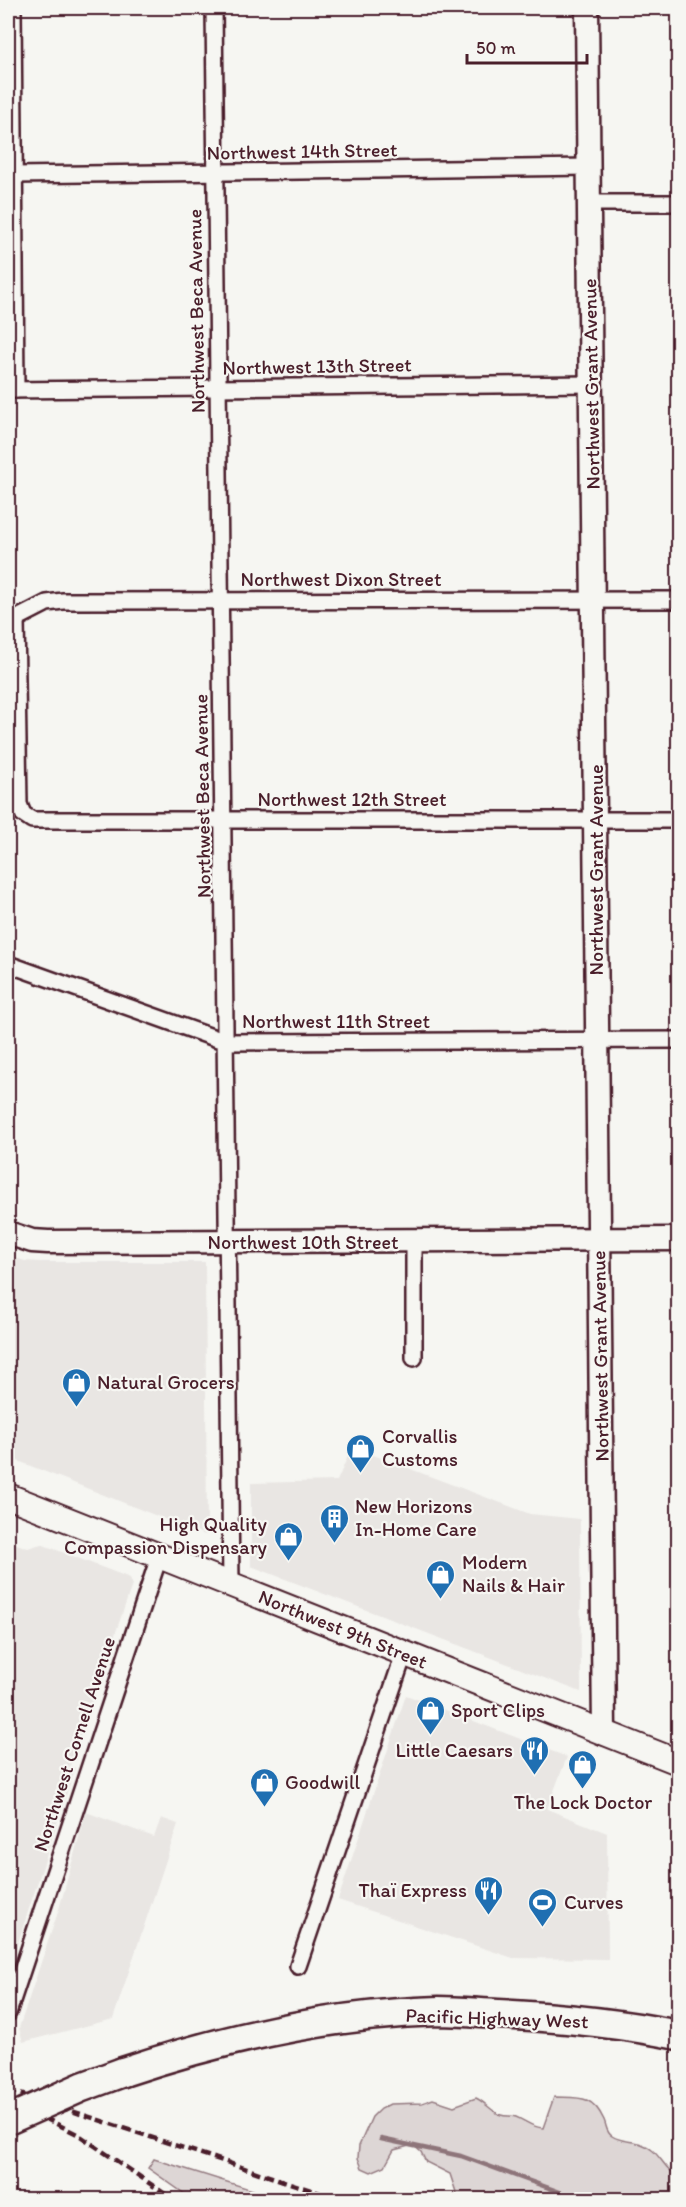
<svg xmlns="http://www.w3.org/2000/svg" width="686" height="2207" font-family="Itim,sans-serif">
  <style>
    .built { fill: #e9e6e3 }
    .green { fill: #ddd6d5; stroke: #947a80; stroke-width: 1.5 }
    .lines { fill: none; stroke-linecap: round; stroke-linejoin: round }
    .stream { stroke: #8e747a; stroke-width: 4.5 }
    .street-casing { stroke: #4a1f2b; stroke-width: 20 }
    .secondary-casing { stroke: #4a1f2b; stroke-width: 27 }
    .primary-casing { stroke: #4a1f2b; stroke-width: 28 }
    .highway-casing { stroke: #4a1f2b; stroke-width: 33 }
    .street { stroke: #f6f6f2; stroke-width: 15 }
    .secondary { stroke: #f6f6f2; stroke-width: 22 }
    .primary { stroke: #f6f6f2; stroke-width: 24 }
    .highway { stroke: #f6f6f2; stroke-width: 28 }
    .rail { stroke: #4a1f2b; stroke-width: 4.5; stroke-dasharray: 9 4.5; stroke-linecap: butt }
    .highway-bridge-casing { stroke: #4a1f2b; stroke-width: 33; stroke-linecap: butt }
    .highway-bridge { stroke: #f6f6f2; stroke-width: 28 }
    .labels { text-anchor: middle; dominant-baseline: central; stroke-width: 4.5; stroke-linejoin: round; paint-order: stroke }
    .street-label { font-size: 20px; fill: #4a1f2b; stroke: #f6f6f2 }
    .poi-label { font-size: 20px; fill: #4a1f2b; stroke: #f6f6f2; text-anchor: start }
  </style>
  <rect width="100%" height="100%" fill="#f6f6f2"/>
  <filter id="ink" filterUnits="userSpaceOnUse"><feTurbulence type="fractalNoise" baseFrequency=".0167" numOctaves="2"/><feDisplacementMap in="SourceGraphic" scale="12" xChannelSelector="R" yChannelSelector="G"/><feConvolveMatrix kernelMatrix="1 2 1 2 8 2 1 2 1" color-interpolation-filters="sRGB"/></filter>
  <g filter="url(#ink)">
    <!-- built -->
    <g class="built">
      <path d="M8 1256 25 1261 41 1262H205L207 1529 205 1535 8 1457Z"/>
      <path d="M352 1447 530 1514 580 1519 581 1692 251 1566V1483L337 1481Z"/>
      <path d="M8 1541 28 1548 41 1544 130 1578 132 1585 70 1766 75 1768 8 1973Z"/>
      <path d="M406 1695 567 1757 547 1809 607 1833 608 1959 513 1958 338 1900Z"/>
      <path d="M86 1812 154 1837 161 1818 178 1824 113 2019 23 2042 19 2028 59 1909Z"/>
    </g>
    <!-- green -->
    <g class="green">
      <path d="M554 2097C579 2098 592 2094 604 2120 607 2127 606 2132 612 2136 624 2144 640 2139 652 2150 662 2158 666 2171 678 2175V2199H463L458 2198 450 2174 426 2162 421 2152 413 2145 394 2150 385 2166 371 2172 362 2168 358 2158 359 2146 372 2117 380 2109 390 2104 422 2103 433 2099 454 2106 476 2098C485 2102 492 2112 501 2115 506 2117 511 2115 516 2117 526 2121 531 2127 543 2128Z"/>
      <path d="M154 2159 281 2199H192L148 2168Z"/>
    </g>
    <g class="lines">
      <!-- stream -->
      <path class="stream" d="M381 2139 461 2156 582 2200"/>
      <defs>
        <g id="street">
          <path d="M13 8 16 390"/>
          <path d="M214 8 231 1585"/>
          <path d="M15 175 589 167"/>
          <path d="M589 203H678"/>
          <path d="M8 390 592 384"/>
          <path d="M16 619 19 804 23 814 32 820H678"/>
          <path d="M8 623 47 603 63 601 678 600"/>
          <path d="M8 964 226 1042 678 1040"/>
          <path d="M414 1241V1358"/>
          <path d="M298 1966 404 1654"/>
          <path d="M8 2013 159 1557"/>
        </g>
        <g id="secondary">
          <path d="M587 8 604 1733"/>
          <path d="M8 1233 32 1241 48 1242 678 1239"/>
        </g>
        <path id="primary" d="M8 1496 678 1762"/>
        <path id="highway" d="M123 2072C225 2038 330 2014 439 2011 458 2011 478 2013 498 2014 559 2017 619 2023 678 2035"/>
      </defs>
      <!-- street casing -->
      <use href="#street" class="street-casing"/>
      <!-- secondary casing -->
      <use href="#secondary" class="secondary-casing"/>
      <!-- primary casing -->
      <use href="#primary" class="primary-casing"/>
      <!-- highway casing -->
      <use href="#highway" class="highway-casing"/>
      <!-- street -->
      <use href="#street" class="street"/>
      <!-- secondary -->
      <use href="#secondary" class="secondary"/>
      <!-- primary -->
      <use href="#primary" class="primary"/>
      <!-- highway -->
      <use href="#highway" class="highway"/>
      <!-- rail -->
      <g class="rail">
        <path d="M8 2090 341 2200"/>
        <path d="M8 2100 79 2135 174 2200"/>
      </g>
      <defs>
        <path id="highway-bridge" d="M8 2120 82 2087 123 2072"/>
      </defs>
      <!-- highway-bridge casing -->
      <use href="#highway-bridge" class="highway-bridge-casing"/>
      <!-- highway-bridge -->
      <use href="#highway-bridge" class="highway-bridge"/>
    </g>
  </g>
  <!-- icons -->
  <defs>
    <symbol id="shop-pin" viewBox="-11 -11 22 30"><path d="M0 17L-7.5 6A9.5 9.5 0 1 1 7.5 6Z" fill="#1f6fb2" stroke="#f6f6f2"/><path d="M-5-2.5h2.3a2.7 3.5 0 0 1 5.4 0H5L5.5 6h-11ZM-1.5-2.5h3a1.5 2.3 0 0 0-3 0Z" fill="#fff"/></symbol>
    <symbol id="building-pin" viewBox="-11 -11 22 30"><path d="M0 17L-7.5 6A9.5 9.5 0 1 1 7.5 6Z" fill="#1f6fb2" stroke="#f6f6f2"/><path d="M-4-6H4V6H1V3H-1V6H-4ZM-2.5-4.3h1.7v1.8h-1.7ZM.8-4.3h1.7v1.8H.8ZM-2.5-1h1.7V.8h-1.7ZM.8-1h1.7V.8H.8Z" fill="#fff"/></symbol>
    <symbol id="restaurant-pin" viewBox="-11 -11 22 30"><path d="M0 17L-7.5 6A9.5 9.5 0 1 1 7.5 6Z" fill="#1f6fb2" stroke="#f6f6f2"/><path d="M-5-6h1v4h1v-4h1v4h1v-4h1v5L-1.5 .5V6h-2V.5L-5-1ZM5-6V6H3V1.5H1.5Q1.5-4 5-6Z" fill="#fff"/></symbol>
    <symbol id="stadium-pin" viewBox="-11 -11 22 30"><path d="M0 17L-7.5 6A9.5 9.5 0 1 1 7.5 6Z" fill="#1f6fb2" stroke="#f6f6f2"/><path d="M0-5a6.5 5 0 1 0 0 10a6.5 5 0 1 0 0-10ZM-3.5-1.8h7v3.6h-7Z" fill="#fff"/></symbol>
  </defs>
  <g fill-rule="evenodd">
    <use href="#shop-pin" x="60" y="1366" width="33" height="45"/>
    <use href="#shop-pin" x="344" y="1432" width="33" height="45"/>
    <use href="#building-pin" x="318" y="1502" width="33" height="45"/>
    <use href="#shop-pin" x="272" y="1520" width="33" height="45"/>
    <use href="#shop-pin" x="424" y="1558" width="33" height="45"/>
    <use href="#shop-pin" x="414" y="1694" width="33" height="45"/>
    <use href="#restaurant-pin" x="518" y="1734" width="33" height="45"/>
    <use href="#shop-pin" x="566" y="1748" width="33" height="45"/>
    <use href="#shop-pin" x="248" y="1766" width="33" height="45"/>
    <use href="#restaurant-pin" x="472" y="1874" width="33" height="45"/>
    <use href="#stadium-pin" x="526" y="1886" width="33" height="45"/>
  </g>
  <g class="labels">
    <!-- street labels -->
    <g class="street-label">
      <text transform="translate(302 151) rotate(-1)">Northwest 14th Street</text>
      <text transform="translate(196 311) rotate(-91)">Northwest Beca Avenue</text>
      <text transform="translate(317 366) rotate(-1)">Northwest 13th Street</text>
      <text transform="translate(591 384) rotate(-91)">Northwest Grant Avenue</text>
      <text x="341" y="579">Northwest Dixon Street</text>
      <text transform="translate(202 796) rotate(-91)">Northwest Beca Avenue</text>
      <text x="352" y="799">Northwest 12th Street</text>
      <text transform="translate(596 870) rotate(-90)">Northwest Grant Avenue</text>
      <text x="336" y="1021">Northwest 11th Street</text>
      <text x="303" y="1242">Northwest 10th Street</text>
      <text transform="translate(600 1356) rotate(-91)">Northwest Grant Avenue</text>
      <text transform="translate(343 1629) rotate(22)">Northwest 9th Street</text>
      <text transform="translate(74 1744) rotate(-72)">Northwest Cornell Avenue</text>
      <text transform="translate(497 2018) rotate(2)">Pacific Highway West</text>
    </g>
    <!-- poi labels -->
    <g class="poi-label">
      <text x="97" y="1382">Natural Grocers</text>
      <text x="382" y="1436">Corvallis<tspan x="382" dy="23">Customs</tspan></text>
      <text x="355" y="1506">New Horizons<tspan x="355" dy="23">In-Home Care</tspan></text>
      <text x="267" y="1524" text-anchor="end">High Quality<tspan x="267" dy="23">Compassion Dispensary</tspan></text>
      <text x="462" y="1562">Modern<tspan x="462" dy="23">Nails &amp; Hair</tspan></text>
      <text x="451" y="1710">Sport Clips</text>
      <text x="513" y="1750" text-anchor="end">Little Caesars</text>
      <text x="285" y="1782">Goodwill</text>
      <text x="583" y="1802" text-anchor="middle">The Lock Doctor</text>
      <text x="467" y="1890" text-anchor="end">Thaï Express</text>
      <text x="564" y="1902">Curves</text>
    </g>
  </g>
  <!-- margin -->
  <rect width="686" height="2207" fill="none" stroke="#f6f6f2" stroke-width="30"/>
  <rect x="15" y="15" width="656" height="2177" fill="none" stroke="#4a1f2b" stroke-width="2" filter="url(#ink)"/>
  <!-- scale -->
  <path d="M467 54v9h120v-9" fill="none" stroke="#4a1f2b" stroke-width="3"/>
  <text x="476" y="54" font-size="18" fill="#4a1f2b" stroke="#f6f6f2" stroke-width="4.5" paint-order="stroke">50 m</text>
</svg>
